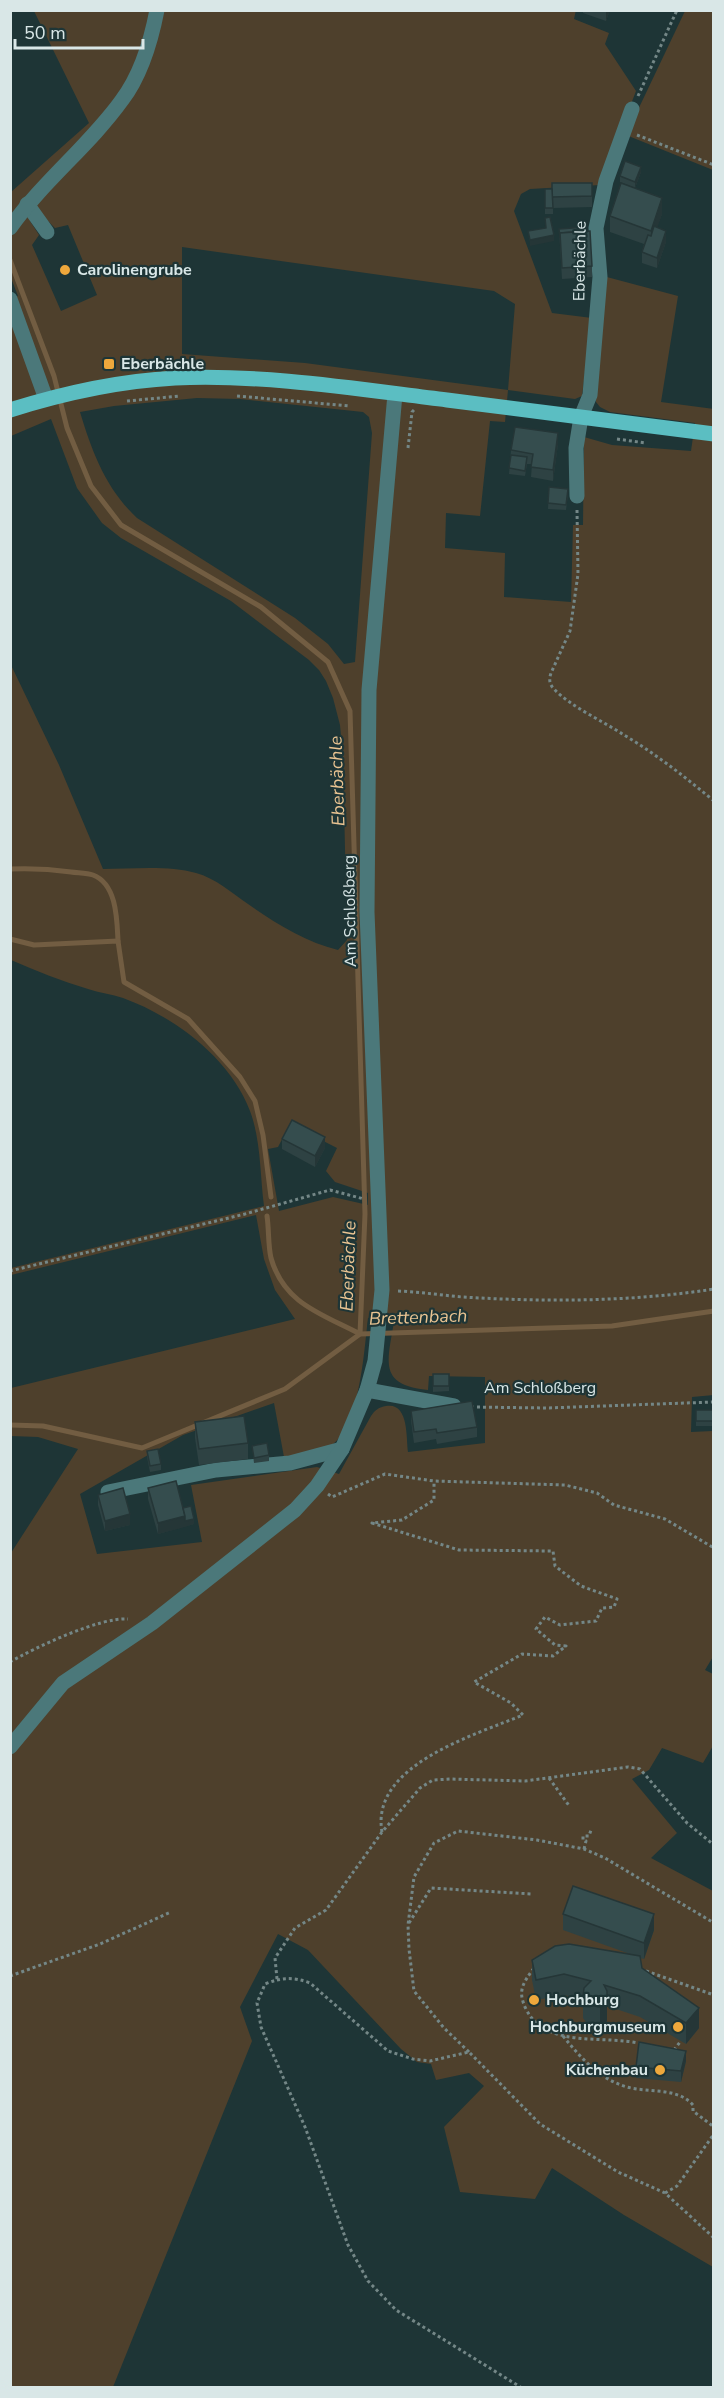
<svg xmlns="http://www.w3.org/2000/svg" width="724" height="2398" font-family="'Nunito Sans',sans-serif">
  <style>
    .green { fill: #4e402c; fill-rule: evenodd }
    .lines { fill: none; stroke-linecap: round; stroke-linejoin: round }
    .stream { stroke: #725d42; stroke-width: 5 }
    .path { stroke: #748787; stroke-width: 3; stroke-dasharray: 3 3; stroke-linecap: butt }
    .minor { stroke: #4b787a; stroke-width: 15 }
    .major { stroke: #5bbec2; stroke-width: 15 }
    .wall { fill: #2e4243 }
    .shaded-wall { fill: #253637 }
    .building { fill: #354d4e; stroke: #253637; stroke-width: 1.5 }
    .poi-dot { fill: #eea83c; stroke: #1e3536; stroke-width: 2 }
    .labels { text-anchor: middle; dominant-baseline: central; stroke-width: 4.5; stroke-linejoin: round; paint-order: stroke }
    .street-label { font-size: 16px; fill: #d9e7e7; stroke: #1e3536 }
    .poi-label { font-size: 16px; font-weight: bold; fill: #d9e7e7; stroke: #1e3536; text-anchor: start }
    .water-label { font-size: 18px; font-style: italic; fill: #eac492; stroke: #1e3536 }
  </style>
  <rect width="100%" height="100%" fill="#1e3536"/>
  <!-- green -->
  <g class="green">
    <path d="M576 10 574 19 609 33 605 44 636 91 600 185 530 189 521 194 514 211 552 313 592 318 582 396 575 399 508 390 505 422 490 421 480 516 446 513 445 548 505 553 504 597 571 602 573 525H583L584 437 612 445 691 451 695 423 610 412 600 407 596 402 595 379 603 276 678 296 661 402 714 409V1395L692 1397 691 1432 713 1431 714 1655 705 1670 713 1674 714 1744 703 1763 662 1748 649 1770 632 1779 677 1833 651 1858 713 1891V2267L624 2215 552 2168 535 2199 460 2192 444 2127 484 2086 469 2073 436 2080 431 2064 417 2062 401 2049 308 1950 278 1934 240 2007 252 2041 113 2387H11V1553L78 1449 38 1437 11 1436V1388L295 1319 275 1290 264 1259 256 1215 11 1275V1268L264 1206C260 1175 261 1140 250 1111 230 1058 175 1017 123 998 112 994 99 993 88 989 62 981 36 971 11 960L10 663 59 765 103 869C131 869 169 865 196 873 215 878 232 893 248 904 275 923 306 942 338 950L347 940 343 757 340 725 333 698 326 681 319 670 309 660 231 601 121 538 102 523 77 488 51 419 11 436V299L18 296 11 278V192L89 123 34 11ZM40 213 55 228 68 225 97 295 61 311 32 245 39 235 30 221ZM182 247 494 291 515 304 508 390 305 363 182 354ZM197 398 240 399 363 412 369 417 372 433 355 662 344 664 328 644 295 618 137 518C106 489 92 452 80 412L114 406ZM290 1124 337 1148 326 1171 335 1182 368 1193V1205L333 1197 279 1211 268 1149 278 1147ZM368 1318 394 1321C388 1361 377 1385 428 1390L429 1376 485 1377V1443L408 1452C406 1437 409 1402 386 1406 379 1407 375 1410 371 1416L339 1474 317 1467 191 1485 202 1542 97 1554 80 1494 183 1435 274 1403 284 1457C298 1454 318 1454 329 1447 360 1429 364 1351 368 1318Z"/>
    <path d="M685 11H713V170L626 135Z"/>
  </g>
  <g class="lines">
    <!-- stream -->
    <g class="stream">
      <path d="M10 260 54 376 67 428 91 486 121 525 261 607 328 662 350 711 365 1214 360 1334C322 1314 284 1304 271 1258 268 1245 269 1229 267 1216"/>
      <path d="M10 869C31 868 50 869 71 872 78 873 87 873 93 875 117 884 117 920 118 941"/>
      <path d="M10 939 34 945 118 941 124 982 188 1019 240 1077 255 1101 263 1135 271 1197"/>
      <path d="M10 1425 43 1426 142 1448 285 1389 360 1334 612 1326 714 1311"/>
    </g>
    <!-- path -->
    <g class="path">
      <path d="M638 96 677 10"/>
      <path d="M637 135 714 165"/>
      <path d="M237 396 350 406"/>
      <path d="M127 401 180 396"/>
      <path d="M617 439 646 443"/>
      <path d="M408 448 412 412 414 410"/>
      <path d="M577 510 578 574 570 631 551 673C549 679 549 684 554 689 571 707 603 721 624 735 656 754 685 777 714 801"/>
      <path d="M10 1271 245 1214 330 1190 364 1199"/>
      <path d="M398 1291C420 1292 441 1295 462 1297 545 1302 631 1302 714 1289"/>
      <path d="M471 1407 547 1408 714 1402"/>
      <path d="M328 1494 332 1497 385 1474 434 1481 565 1485 597 1493 614 1505 665 1519 714 1548"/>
      <path d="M10 1662C36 1647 100 1617 128 1619"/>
      <path d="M549 1778 570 1807"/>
      <path d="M382 1832C370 1765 475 1735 523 1715L511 1703 474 1682 522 1654 553 1656 566 1646 555 1645 536 1629 545 1617 560 1625 596 1621 602 1608 614 1607 617 1599 581 1586 555 1566 553 1551 459 1550 372 1523 402 1520 434 1500V1481"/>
      <path d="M584 1849 586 1841 583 1840V1836H589L591 1830"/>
      <path d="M409 1923 431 1888 532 1894"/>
      <path d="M534 1968C523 1983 517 1991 526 2009 546 2050 606 2034 642 2044"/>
      <path d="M646 1971 714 1995"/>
      <path d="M10 1976 100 1944 171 1912"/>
      <path d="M277 1979 275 1958 295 1928 326 1910 382 1832 420 1788 433 1780 450 1779 525 1781 628 1767 640 1769 687 1823 714 1845"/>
      <path d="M563 2036C581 2058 599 2079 627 2087 649 2093 677 2087 693 2105V2111L714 2127"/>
      <path d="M674 2050 680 2042"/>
      <path d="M469 2052 444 2028 414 1991 409 1949 408 1925 414 1877 434 1843 458 1831 537 1840 584 1849 605 1858 714 1923"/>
      <path d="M665 2193 677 2186 714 2134"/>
      <path d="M522 2388 396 2310 368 2281 348 2245 305 2127 261 2027 257 2003 265 1984C282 1977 294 1977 310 1983L388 2051 413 2059 430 2061 469 2052 540 2124 618 2172 665 2193 714 2238"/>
    </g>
    <!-- minor -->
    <g class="minor">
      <path d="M27 204 47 232"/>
      <path d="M10 228C43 181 89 146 122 100 141 75 151 41 157 10"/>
      <path d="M10 299 46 399"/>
      <path d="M577 496 576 448 581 417 590 395 600 277 596 228 606 181 632 109"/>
      <path d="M367 1390 454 1406"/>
      <path d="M108 1492 216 1470 290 1463 342 1449"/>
      <path d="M10 1747 63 1683 152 1623 295 1510 317 1486 342 1449 367 1390 375 1361 382 1290 367 912 369 690 395 394"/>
    </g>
    <!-- major -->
    <path class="major" d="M10 410C64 393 119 381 175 378 266 374 357 389 447 400 536 411 625 423 714 434"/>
  </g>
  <!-- wall -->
  <g class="wall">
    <path d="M583 10H610L606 21 583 13Z"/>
    <path d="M641 172 635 188 620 182V176Z"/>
    <path d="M592 183V207L553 208V214H545V189H552Z"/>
    <path d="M662 214 657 227 666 242 657 268 642 263V252L644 244 610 232V216Z"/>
    <path d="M559 229 592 266V277L562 279Z"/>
    <path d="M558 444 553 481 531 477 532 464H527L525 476 509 474 511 450Z"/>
    <path d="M549 487 568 494 566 510 548 509Z"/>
    <path d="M282 1139 325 1148 315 1167 282 1149Z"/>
    <path d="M433 1374H449V1391L433 1392Z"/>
    <rect x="696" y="1410" width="18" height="16"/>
    <path d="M411 1411 477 1427V1437L437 1444 436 1439 414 1443 411 1421Z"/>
    <path d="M195 1422 248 1443V1459L199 1465 195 1438Z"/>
    <path d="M252 1446 269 1455V1461L254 1463Z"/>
    <path d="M147 1451 161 1464V1470L150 1472 147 1457Z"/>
    <path d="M148 1488 183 1508 194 1524 158 1534 148 1499Z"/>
    <path d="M98 1495 130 1525 105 1531 98 1505Z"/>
    <path d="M563 1914 654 1930 644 1959 640 1958 642 1968 699 2028 686 2044 640 2017 607 2006V2021L600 2027 589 2026 583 2018V1999L564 1995 536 2000 532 1980V1960L630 1954 563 1930Z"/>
    <path d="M686 2061 681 2082 636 2078V2067Z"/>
  </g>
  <!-- shaded-wall -->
  <g class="shaded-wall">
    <path d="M610 10 606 21V11Z"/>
    <path d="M641 167V172L635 188V182Z"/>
    <path d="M662 198V214L651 246V231Z"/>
    <path d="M666 231V242L657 268V258Z"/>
    <path d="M554 235V241L530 246V240Z"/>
    <path d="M558 433V444L553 481V470Z"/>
    <path d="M325 1137V1148L315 1167V1156Z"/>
    <path d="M130 1514V1525L105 1531V1521Z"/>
    <path d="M185 1516V1527L158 1534V1523Z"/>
    <path d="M194 1519V1524L185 1527V1521Z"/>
    <path d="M654 1914V1930L644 1959V1943Z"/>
    <path d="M607 2001V2021L600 2027V2007Z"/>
    <path d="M699 2008V2028L686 2044V2023Z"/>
    <path d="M686 2051V2061L681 2082V2071Z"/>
  </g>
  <!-- building -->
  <g class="building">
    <path d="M625 161 641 167 635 182 620 176Z"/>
    <path d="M552 183H592V196L552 197Z"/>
    <path d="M621 183 662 198 651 231 610 216Z"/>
    <path d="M545 189H552L553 208H545Z"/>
    <path d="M550 217 554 235 530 240 528 231 546 228 545 218Z"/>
    <path d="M654 226 666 231 657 258 642 252 648 235 651 236Z"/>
    <path d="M586 227V231L560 233V238L559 229Z"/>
    <path d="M590 231 592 266 562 268 560 233Z"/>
    <path d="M515 427 558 433 553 470 531 467 533 454 511 450Z"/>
    <path d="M511 455 527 457 525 471 509 468Z"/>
    <path d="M549 487 568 489 566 505 548 503Z"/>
    <path d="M292 1120 325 1137 315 1156 282 1139Z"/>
    <rect x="433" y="1374" width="16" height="12"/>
    <path d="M472 1401 477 1427 437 1433 436 1429 414 1432 411 1411Z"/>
    <rect x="696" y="1410" width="18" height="11"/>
    <path d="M244 1416 248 1443 199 1449 195 1422Z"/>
    <path d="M267 1443 269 1455 254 1458 252 1446Z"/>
    <path d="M158 1449 161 1464 150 1466 147 1451Z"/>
    <path d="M176 1481 185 1516 158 1523 148 1488Z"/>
    <path d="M123 1488 130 1514 105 1521 98 1495Z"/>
    <path d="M191 1506 194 1519 185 1521V1516L183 1508Z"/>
    <path d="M573 1886 654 1914 644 1943 563 1914Z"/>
    <path d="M569 1944 640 1956 642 1968 699 2008 686 2023 640 1996 604 1985 607 1991V2001L600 2007 589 2005 583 1997 584 1988 591 1981 564 1974 536 1980 532 1960 555 1946Z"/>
    <path d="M639 2042 686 2051 681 2071 636 2067Z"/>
  </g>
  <!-- markers -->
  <g class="poi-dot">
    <circle cx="65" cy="270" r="6"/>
    <rect x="103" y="358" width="12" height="12" rx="3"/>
    <circle cx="534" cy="2000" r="6"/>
    <circle cx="678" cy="2027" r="6"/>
    <circle cx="660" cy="2070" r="6"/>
  </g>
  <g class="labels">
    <!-- street labels -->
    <g class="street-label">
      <text transform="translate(580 261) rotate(-89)">Eberbächle</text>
      <text transform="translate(350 911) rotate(-91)">Am Schloßberg</text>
      <text x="540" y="1388">Am Schloßberg</text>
    </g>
    <!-- poi labels -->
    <g class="poi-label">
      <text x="77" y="270">Carolinengrube</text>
      <text x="121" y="364">Eberbächle</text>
      <text x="546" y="2000">Hochburg</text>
      <text x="666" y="2027" text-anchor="end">Hochburgmuseum</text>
      <text x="648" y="2070" text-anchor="end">Küchenbau</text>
    </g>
    <!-- water labels -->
    <g class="water-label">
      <text transform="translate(337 781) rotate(-92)">Eberbächle</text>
      <text transform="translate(348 1266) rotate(-88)">Eberbächle</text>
      <text transform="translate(418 1317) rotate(-2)">Brettenbach</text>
    </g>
  </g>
  <!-- border -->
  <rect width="724" height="2398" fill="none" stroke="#d9e7e7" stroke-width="24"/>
  <!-- scale -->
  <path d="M15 39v9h128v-9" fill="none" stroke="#d9e7e7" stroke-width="3"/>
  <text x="24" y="39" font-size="18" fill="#d9e7e7" stroke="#1e3536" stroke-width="4.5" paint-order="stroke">50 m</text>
</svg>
